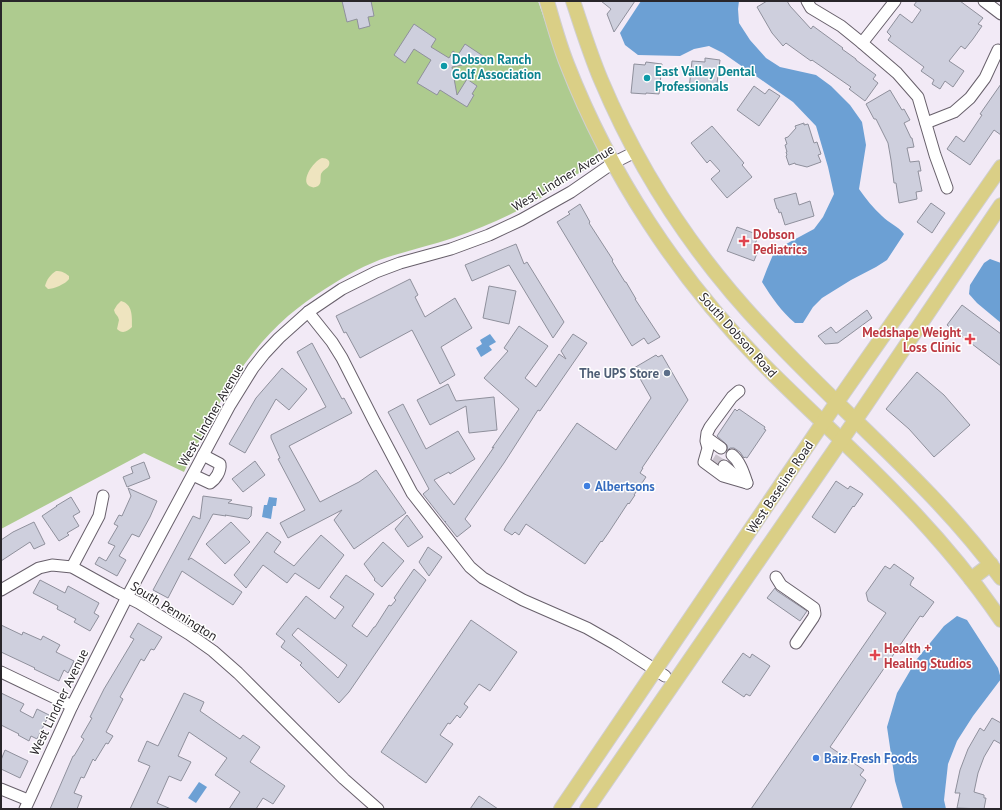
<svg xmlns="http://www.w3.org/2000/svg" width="1002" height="810" font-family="'PT Sans',sans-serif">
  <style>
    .green { fill: #aecb8f }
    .sand { fill: #eee4bf }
    .water { fill: #6ca0d4 }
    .building { fill: #cecfdd; stroke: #8f909c; fill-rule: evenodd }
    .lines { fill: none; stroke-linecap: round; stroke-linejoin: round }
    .minor-tunnel { stroke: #cac3cd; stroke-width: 11; stroke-dasharray: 11 5.5; stroke-linecap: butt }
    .minor-casing { stroke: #68606b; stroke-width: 13 }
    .major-casing { stroke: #d0cfd0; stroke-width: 16 }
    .minor { stroke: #fff; stroke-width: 11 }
    .major { stroke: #dacf86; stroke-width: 14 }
    .culture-dot { fill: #0f9aa8; stroke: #fff; stroke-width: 1.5 }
    .health-dot { fill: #e0444e; stroke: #fff; stroke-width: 1.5 }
    .service-dot { fill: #5c6f8a; stroke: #fff; stroke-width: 1.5 }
    .shop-dot { fill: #3f7fe0; stroke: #fff; stroke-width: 1.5 }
    .labels { text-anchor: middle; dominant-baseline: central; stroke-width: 3; stroke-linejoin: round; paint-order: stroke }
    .culture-label { font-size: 13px; font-weight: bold; fill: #0d838f; stroke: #fff; text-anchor: start }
    .street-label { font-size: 13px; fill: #29262a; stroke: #fff }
    .health-label { font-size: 13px; font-weight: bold; fill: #be3a42; stroke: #fff; text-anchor: start }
    .service-label { font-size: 13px; font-weight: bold; fill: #4e5e75; stroke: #fff; text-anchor: end }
    .shop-label { font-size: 13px; font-weight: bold; fill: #366cbe; stroke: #fff; text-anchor: start }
  </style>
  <rect width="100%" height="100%" fill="#f2eaf6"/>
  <!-- green -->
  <path class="green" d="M1 1H538C547 26 555 51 564 75 570 92 578 108 586 124 589 131 598 145 598 153 598 163 584 170 576 175 539 202 497 223 453 238 432 245 410 250 388 257 366 264 345 276 325 289 312 297 300 306 288 316 240 358 211 416 184 472L144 453 1 529Z"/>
  <!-- sand -->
  <g class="sand">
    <path d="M322 158C327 158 332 161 328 167 325 170 323 170 321 174 320 178 322 183 318 186 316 187 313 188 312 187 298 184 313 161 322 158Z"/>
    <path d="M56 271C61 271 64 272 69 276V279C66 284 53 289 48 289L45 286C47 279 50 275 56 271Z"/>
    <path d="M121 301C133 304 132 317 132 327 127 332 122 334 117 329L119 320 118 317 115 313 114 310 117 305Z"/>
  </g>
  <!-- water -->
  <g class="water">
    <path d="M641 1H739L738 9 739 23 750 40 766 58 780 67 816 75 831 86 850 105 862 122 866 145 859 189C866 199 873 208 882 216 889 223 898 226 904 234L887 260 876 267 851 280 822 298 813 307 803 323H795C781 311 772 298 762 282L767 269 775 250 814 229 823 217 834 194 828 167 816 126 793 102 723 53 709 46 694 49 680 56 638 55 625 45 620 33Z"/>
    <path d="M990 259 1001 263V323L977 303 969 294 970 285 984 263Z"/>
    <path d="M490 334 496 342 489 346 492 350 481 357 476 348 482 344 480 340Z"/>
    <path d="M269 497 277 498 276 506H273L271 519 262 517 264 505H267Z"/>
    <path d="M957 616 967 620 998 668 1001 679 973 716 957 741 948 764 944 800 946 809H903L895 781 887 727 897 693 917 659 944 626Z"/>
    <path d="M199 782 207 787 196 803 188 798Z"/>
  </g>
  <!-- building -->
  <g class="building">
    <path d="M342 1H371L374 16 368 17 370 26 359 29 357 19 347 22Z"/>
    <path d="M601 1H635L614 32 607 14 611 9Z"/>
    <path d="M767 1H787L790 6 811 29 813 26 843 48 842 49 856 59V60L876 75 873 79 878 83 865 101 849 89 851 87 812 60 811 61 786 43 783 46 772 33 757 7Z"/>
    <path d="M917 1H960L983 18 978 24 982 26 973 39 965 49 961 46 949 61 964 71 953 87 945 81 940 89 932 84 934 80 921 71 924 67 888 40 891 36 887 32 900 14 912 23 921 10 914 5Z"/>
    <path d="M414 24 436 39 431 47 449 58 453 51 458 55 465 44 489 60 452 67 457 95 467 79 477 86 472 94 474 95 467 107 440 90 437 95 417 83 431 60 414 49 405 63 394 55Z"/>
    <path d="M705 58 720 60 716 91 689 89 692 61 705 62Z"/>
    <path d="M646 62 662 64 659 94 646 93V94L631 93 634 64 645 65Z"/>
    <path d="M1001 84V135L994 130 970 165 947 149 956 136 964 142 982 115 980 114Z"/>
    <path d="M754 86 765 94 769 89 780 96 759 126 737 110Z"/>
    <path d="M890 90 902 110 904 109 910 120 904 123 911 138H912L914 147 907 148 910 162 919 161 921 171H918L922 191 916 192 917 199 899 203 896 183H894L891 160 888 143 876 119H874L866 104Z"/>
    <path d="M804 123V125L808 124 814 143 817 142 821 154 818 155 821 162 807 167 795 164V163L789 165 786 156 787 155 786 152H787L785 145 787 144 785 138 788 137 796 128 795 126Z"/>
    <path d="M712 126 744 163 742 165 752 177 727 198 711 179 720 171 710 160 707 163 691 143Z"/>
    <path d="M796 193 799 205 810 201 814 216 785 225 781 212 779 213 778 209H777L774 199Z"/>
    <path d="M931 203 945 213 932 233 917 222Z"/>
    <path d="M580 204 590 222 589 223 613 260 612 261 625 282H626L636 299H635L660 337 648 344 644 338 632 346 557 222 570 214 568 212Z"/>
    <path d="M737 227 759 235 754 246 759 248 754 261 727 251Z"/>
    <path d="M516 244 524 264 527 262 564 322 553 338 509 265 472 281 465 265Z"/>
    <path d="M410 279 418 295 415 297 425 317 455 298 472 328 441 347 455 375 440 384 412 330 360 358 346 332 344 333 336 316Z"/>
    <path d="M489 286 516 291 509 324 483 318Z"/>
    <path d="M962 305 1001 334V366L947 325Z"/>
    <path d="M867 310 872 318 838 343 825 344 818 336 831 327 836 333Z"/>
    <path d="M519 326 548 346 525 378 536 387 559 354 566 359 561 351 573 334 587 343 540 411 538 410 504 463 465 519 471 526 457 537 445 522 446 521 445 522 423 494 429 489 388 412 403 404 426 449 458 431 475 459 450 474 449 472 434 480 454 505 494 447 492 448 519 409 484 378 508 351 504 348Z"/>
    <path d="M312 343 342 399 344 398 352 413 289 446 320 502 359 482 376 470 406 513 354 549 334 520 342 510 288 538 280 523 305 510 278 459 280 458 271 438V435L326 407 297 352Z"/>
    <path d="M656 355 658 357 662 355 688 400 642 468H643L640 473 646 477 634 495H635L629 504 628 503 609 532 602 542 601 541 585 564 526 524 519 535 515 532 512 535 504 530 506 526 577 423 616 450 651 398 634 368Z"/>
    <path d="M282 368 307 389 289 410 276 399 245 453 229 444 256 398Z"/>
    <path d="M917 372 944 395 970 425 934 457 909 429 886 409Z"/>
    <path d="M448 384 456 401 494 397 497 430 469 433 466 406 430 425 417 400Z"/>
    <path d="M735 409 737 411 739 409 765 427 764 429 766 430 747 458 745 457 744 458 740 452 734 448H730L728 450 727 445 717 436Z"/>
    <path d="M255 461 265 475 243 492 232 479Z"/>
    <path d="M144 462 150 478 127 487 123 477 133 473 131 467Z"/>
    <path d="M836 481 848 489 850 486 863 494 854 507 853 506 835 533 812 517Z"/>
    <path d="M128 488 157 501 150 517 139 537 132 534 119 556 126 560 117 576 95 564 99 557 106 561 115 546 108 543 118 526 114 524 119 515 122 516 131 496Z"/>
    <path d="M203 496 232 500 228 503 252 507 251 516 248 519 225 515 226 516 213 514 188 560 191 558 242 592 233 605 182 571 168 598 153 590 193 516 200 519Z"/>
    <path d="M71 497 80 512 73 516 79 526 67 533 69 535 59 541 42 516 57 506H56Z"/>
    <path d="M407 515 423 537 408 547 395 529Z"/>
    <path d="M34 522 45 544 34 549 30 542 1 561V540L13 532Z"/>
    <path d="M231 522 250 542 225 564 206 544Z"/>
    <path d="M267 532 281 542 274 552 294 566 321 535 344 555 319 589 295 573 287 583 263 565 246 588 234 575Z"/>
    <path d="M383 542 404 561 382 587 374 580 375 579 364 564Z"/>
    <path d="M428 547 442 557 429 576 419 562Z"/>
    <path d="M894 564 914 578 911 582V583L910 585 934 602 923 617 920 616 830 747 864 770 860 775 866 780 850 809H751L886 613 868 601 866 593 885 566 890 569Z"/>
    <path d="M414 569 426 580 349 692 339 703 300 665 302 663 281 647 285 641 276 634 306 596 335 619 344 607 330 597 346 575 374 594 352 626 367 637 374 627H375L389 605 391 606 396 600 394 598ZM298 628 347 665 338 678 292 635Z"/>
    <path d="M40 580 65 593 68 586 99 603 94 613 99 616 90 631 74 622 76 619 57 609 58 606 33 593Z"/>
    <path d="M775 588 777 591 807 611 800 621 767 598Z"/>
    <path d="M471 620 517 652 490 691 479 684 464 704 468 707 460 718 457 715 450 724 448 723 440 735 453 744 426 783 381 752Z"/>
    <path d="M138 623 162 637 154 650 151 649 144 661 141 659 120 697 123 699 106 732 113 736 108 744 106 743 95 761 93 759 84 778 81 777 74 793 82 796 77 809H50L73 756H74L84 739 81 737 92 718 90 717 104 689 134 639 130 637Z"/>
    <path d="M1 625 22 635 23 632 41 640 43 636 60 645 56 652 74 661 68 673 64 670 59 681 34 669 35 668 1 652Z"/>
    <path d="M743 653 750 658 752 654 770 666 750 696 746 694 744 697 722 682Z"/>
    <path d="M1 693 24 704 20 711 33 718 37 709 49 715 37 739 31 736 29 741 18 735 19 734 1 725Z"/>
    <path d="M184 693 204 702 200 711 240 739 243 735 260 747 250 762 285 786 273 804 263 798 256 809H229L240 792 215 775 227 758 189 732 178 756 191 762 181 781 169 776 157 803 171 809H130L150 766 138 761 147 741 158 746Z"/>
    <path d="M992 718 1001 723V744L994 740 984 757 978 773 974 792 984 795V798H986L984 809 957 808 960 793H955L960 770 968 749 980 728 984 731Z"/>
    <path d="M5 750 28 761 20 778 1 769V760Z"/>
    <path d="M479 796 498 809H470Z"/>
  </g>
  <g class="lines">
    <!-- minor-tunnel -->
    <path class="minor-tunnel" d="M713 459 724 466"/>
    <defs>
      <g id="minor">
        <path d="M807 1 811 8 841 26 862 43 897 73 918 97 935 155 947 188"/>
        <path d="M984 1 1001 14"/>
        <path d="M862 43 895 1"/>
        <path d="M926 123 954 112 970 98 985 78 998 50"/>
        <path d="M308 312 332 342 342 358 374 421 412 493 470 567 483 578 523 600 587 628 615 644 665 676"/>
        <path d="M739 391 732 397 710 427 707 433 706 441 708 448 704 462 723 476 747 483"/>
        <path d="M707 438 721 448"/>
        <path d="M732 455C740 461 744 474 747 483"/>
        <path d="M724 466 738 478"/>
        <path d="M193 475 210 483C216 479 221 471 220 464L203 455"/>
        <path d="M72 567 99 516 103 496"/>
        <path d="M776 577 781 585 807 603 814 608 815 614 813 618 796 643"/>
        <path d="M1 590 39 568 52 565 72 567 117 592 139 603 189 634 213 651 238 673 344 779 378 809"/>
        <path d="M1 672 72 706"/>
        <path d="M1 789 28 800"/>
        <path d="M25 809 72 706 127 597 230 405 253 368 264 354 279 338 308 312 342 289 376 272 400 263 451 249 489 235 521 220 571 192 613 163 635 152"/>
      </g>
      <g id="major">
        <path d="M547 1C553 22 559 44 567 64 610 174 677 276 759 360 805 407 854 450 899 497 936 535 971 576 1001 620"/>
        <path d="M573 1C582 28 590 54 601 80 641 175 700 263 772 337 848 418 935 488 1001 578"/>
        <path d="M971 579 991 564"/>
        <path d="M561 809 837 402 1001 167"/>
        <path d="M587 809 865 406 1001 205"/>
      </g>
    </defs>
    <!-- minor casing -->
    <use href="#minor" class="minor-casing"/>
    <!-- major casing -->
    <use href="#major" class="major-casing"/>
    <!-- minor -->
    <use href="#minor" class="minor"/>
    <!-- major -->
    <use href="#major" class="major"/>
  </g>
  <!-- markers -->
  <g class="culture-dot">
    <circle cx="444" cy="66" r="4"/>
    <circle cx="647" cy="78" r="4"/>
  </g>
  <g class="health-dot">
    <path d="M742 235h4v4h4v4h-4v4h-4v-4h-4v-4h4z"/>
    <path d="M968 333h4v4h4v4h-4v4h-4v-4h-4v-4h4z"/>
    <path d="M873 649h4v4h4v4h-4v4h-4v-4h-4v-4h4z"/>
  </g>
  <circle class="service-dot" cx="667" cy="373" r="4"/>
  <g class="shop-dot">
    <circle cx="587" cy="486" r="4"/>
    <circle cx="816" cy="758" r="4"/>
  </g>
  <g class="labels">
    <!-- culture labels -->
    <g class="culture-label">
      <text x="452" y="59">Dobson Ranch<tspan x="452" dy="15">Golf Association</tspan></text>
      <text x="655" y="71">East Valley Dental<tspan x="655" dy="15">Professionals</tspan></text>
    </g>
    <!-- street labels -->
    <g class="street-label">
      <text transform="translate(563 178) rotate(-31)">West Lindner Avenue</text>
      <text transform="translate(738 335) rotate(48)">South Dobson Road</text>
      <text transform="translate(211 415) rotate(-60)">West Lindner Avenue</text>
      <text transform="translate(780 487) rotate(-56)">West Baseline Road</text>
      <text transform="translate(174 611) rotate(32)">South Pennington</text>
      <text transform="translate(59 702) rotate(-64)">West Lindner Avenue</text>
    </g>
    <!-- health labels -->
    <g class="health-label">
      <text x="753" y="234">Dobson<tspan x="753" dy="15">Pediatrics</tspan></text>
      <text x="961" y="332" text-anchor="end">Medshape Weight<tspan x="961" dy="15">Loss Clinic</tspan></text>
      <text x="884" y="648">Health +<tspan x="884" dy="15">Healing Studios</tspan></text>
    </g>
    <!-- service labels -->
    <g class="service-label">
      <text x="659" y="373">The UPS Store</text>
    </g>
    <!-- shop labels -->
    <g class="shop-label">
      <text x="595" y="486">Albertsons</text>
      <text x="824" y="758">Baiz Fresh Foods</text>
    </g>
  </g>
  <!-- border -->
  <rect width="1002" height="810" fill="none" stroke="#29262a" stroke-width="4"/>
</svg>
